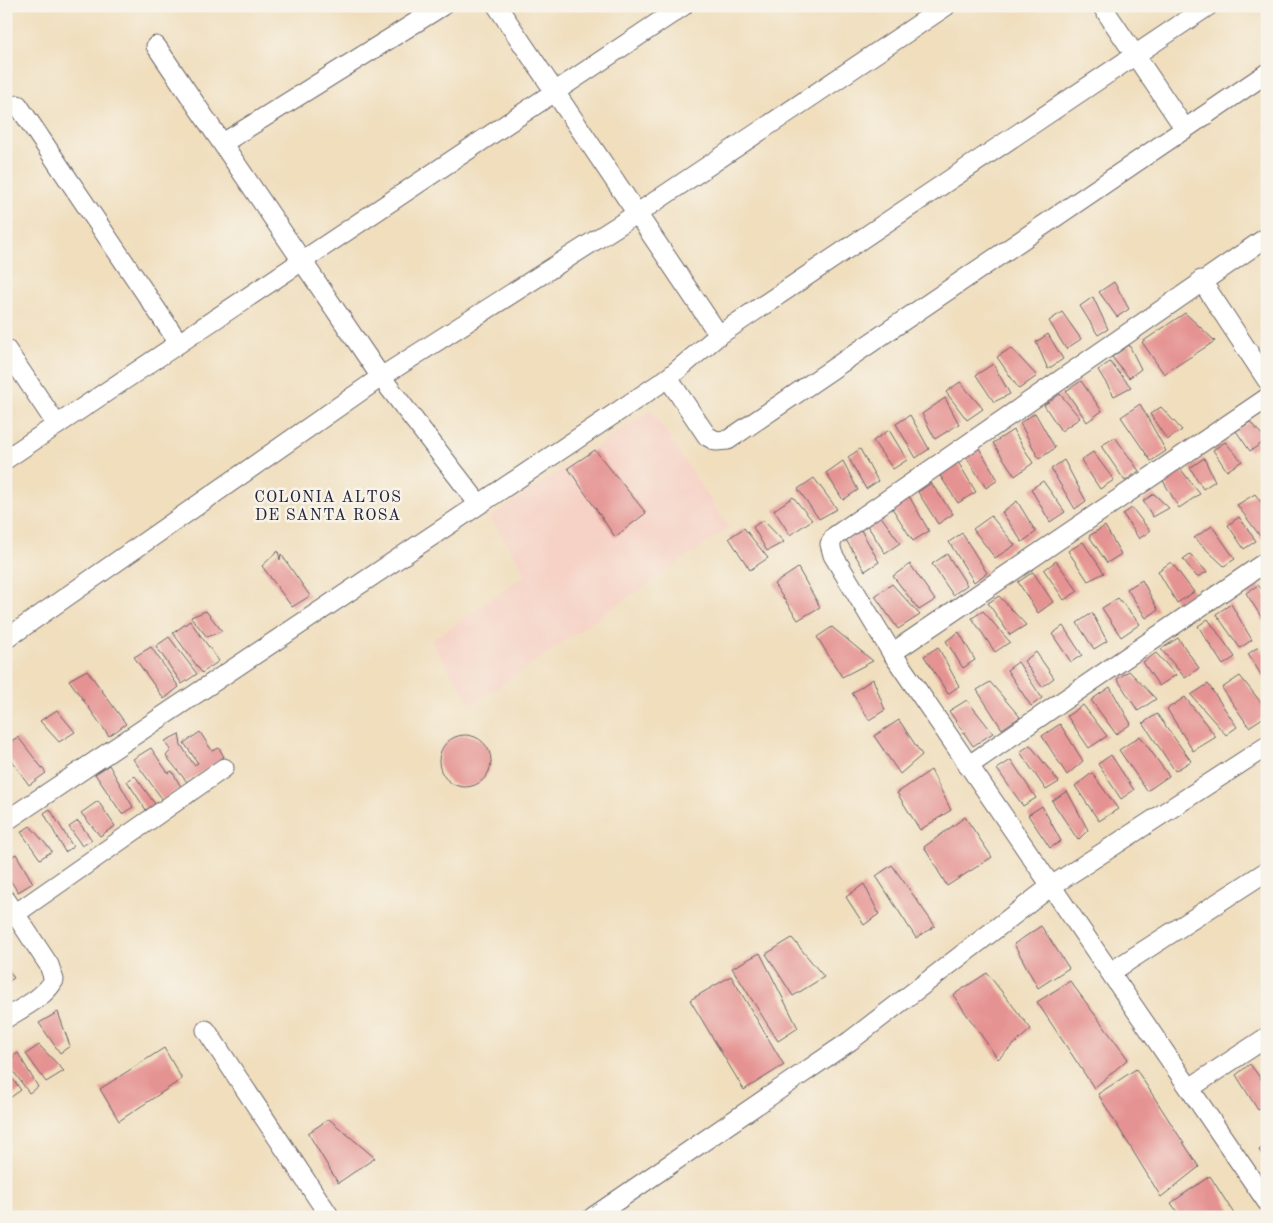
<svg xmlns="http://www.w3.org/2000/svg" width="1273" height="1223" font-family="'Old Standard TT',serif">
  <style>
    .built { fill: #f6d1c5 }
    .building { fill: #e59392 }
    .lines { fill: none; stroke-linecap: round; stroke-linejoin: round }
    .minor-casing { stroke: #6a6468; stroke-width: 21 }
    .minor { stroke: #fff; stroke-width: 19 }
    .labels { text-anchor: middle; dominant-baseline: central; stroke-width: 5; stroke-linejoin: round; paint-order: stroke }
    .neighbourhood-label { font-size: 16px; letter-spacing: 1px; fill: #22223b; stroke: #f7f3e8 }
  </style>
  <rect width="100%" height="100%" fill="#f7f3e8"/>
  <filter id="ink" filterUnits="userSpaceOnUse"><feTurbulence type="fractalNoise" baseFrequency=".02" numOctaves="2"/><feDisplacementMap in="SourceGraphic" scale="10" xChannelSelector="R" yChannelSelector="G"/><feConvolveMatrix kernelMatrix="1 2 1 2 8 2 1 2 1" color-interpolation-filters="sRGB"/></filter>
  <filter id="wash" filterUnits="userSpaceOnUse"><feTurbulence type="fractalNoise" baseFrequency=".0096" numOctaves="4" result="noise"/><feDisplacementMap in="SourceGraphic" scale="20" xChannelSelector="R" yChannelSelector="G"/><feGaussianBlur stdDeviation="1.12" result="paint"/><feColorMatrix in="noise" values="0 0 0 0 0 0 0 0 0 0 0 0 0 0 0 0 0 1.4 0 .05"/><feComposite in="paint" operator="in"/></filter>
  <g filter="url(#wash)">
    <rect width="100%" height="100%" fill="#f0debd"/>
    <!-- built -->
    <path class="built" d="M651 410 729 528 472 705 431 641 526 574 490 517Z"/>
    <g id="blocks">
      <!-- building -->
      <g class="building">
        <path d="M1114 282 1129 309 1117 317 1099 292Z"/>
        <path d="M1093 297 1108 329 1098 335 1080 306Z"/>
        <path d="M1062 312 1081 339 1066 349 1049 321Z"/>
        <path d="M1185 313 1215 341 1164 374 1142 342Z"/>
        <path d="M1048 334 1063 359 1048 369 1036 342Z"/>
        <path d="M1129 345 1141 369 1129 378 1112 357Z"/>
        <path d="M1011 348 1037 376 1019 389 997 357Z"/>
        <path d="M1110 362 1131 387 1114 396 1098 370Z"/>
        <path d="M993 364 1010 394 994 402 976 375Z"/>
        <path d="M1081 381 1102 411 1087 422 1066 391Z"/>
        <path d="M960 382 983 409 967 420 946 392Z"/>
        <path d="M1060 394 1080 418 1061 431 1044 405Z"/>
        <path d="M945 398 959 424 935 439 922 414Z"/>
        <path d="M1140 404 1166 451 1151 461 1121 417Z"/>
        <path d="M1161 407 1182 430 1167 440 1150 414Z"/>
        <path d="M1035 413 1055 448 1039 459 1020 423Z"/>
        <path d="M910 415 929 449 916 458 896 424Z"/>
        <path d="M1250 422 1267 440 1250 451 1236 431Z"/>
        <path d="M889 430 907 460 893 469 873 441Z"/>
        <path d="M1013 430 1033 463 1015 476 993 443Z"/>
        <path d="M1115 437 1139 471 1125 481 1101 446Z"/>
        <path d="M1225 442 1242 461 1227 471 1213 450Z"/>
        <path d="M979 448 998 480 986 488 966 457Z"/>
        <path d="M860 449 878 481 866 489 848 457Z"/>
        <path d="M595 450 646 513 615 537 568 468Z"/>
        <path d="M1093 452 1114 480 1100 489 1081 460Z"/>
        <path d="M1204 458 1215 481 1203 489 1190 468Z"/>
        <path d="M1064 460 1086 501 1075 509 1051 469Z"/>
        <path d="M843 461 858 490 843 500 826 473Z"/>
        <path d="M958 462 976 492 958 503 939 474Z"/>
        <path d="M1179 467 1200 494 1179 508 1162 479Z"/>
        <path d="M814 478 837 509 819 519 798 489Z"/>
        <path d="M1043 481 1065 512 1050 522 1031 489Z"/>
        <path d="M931 483 953 514 938 524 918 492Z"/>
        <path d="M1154 494 1169 508 1153 517 1143 501Z"/>
        <path d="M1255 494 1267 510V538L1263 540 1237 505Z"/>
        <path d="M909 496 929 531 913 541 892 508Z"/>
        <path d="M793 497 812 520 790 535 774 510Z"/>
        <path d="M1017 501 1036 532 1022 542 1002 512Z"/>
        <path d="M1132 508 1150 531 1139 539 1123 514Z"/>
        <path d="M880 515 900 543 885 553 867 525Z"/>
        <path d="M991 516 1015 545 995 558 973 529Z"/>
        <path d="M1239 517 1256 541 1244 549 1228 525Z"/>
        <path d="M763 520 784 542 767 551 753 527Z"/>
        <path d="M1105 526 1121 554 1107 563 1089 536Z"/>
        <path d="M1212 526 1235 559 1224 566 1194 538Z"/>
        <path d="M744 528 768 558 750 570 729 538Z"/>
        <path d="M861 530 879 562 865 571 846 540Z"/>
        <path d="M962 533 987 573 974 582 949 542Z"/>
        <path d="M1083 542 1104 573 1088 581 1068 551Z"/>
        <path d="M278 551 280 560 281 554 310 596 292 607 262 566Z"/>
        <path d="M947 554 967 585 953 595 932 564Z"/>
        <path d="M1190 554 1207 572 1197 577 1183 559Z"/>
        <path d="M1056 561 1078 591 1064 600 1044 570Z"/>
        <path d="M1171 562 1194 592 1177 603 1158 571Z"/>
        <path d="M910 564 935 600 919 610 893 576Z"/>
        <path d="M798 568 820 607 798 620 774 584Z"/>
        <path d="M1033 572 1053 602 1038 613 1018 582Z"/>
        <path d="M1142 580 1158 610 1146 618 1127 589Z"/>
        <path d="M892 584 920 615 898 629 875 596Z"/>
        <path d="M1258 585 1267 596 1265 623 1246 593Z"/>
        <path d="M999 596 1026 625 1010 635 988 603Z"/>
        <path d="M1118 598 1140 624 1121 637 1102 608Z"/>
        <path d="M1231 604 1252 640 1240 648 1216 614Z"/>
        <path d="M206 611 222 631 207 637 191 617Z"/>
        <path d="M983 611 1010 642 995 652 972 618Z"/>
        <path d="M1092 613 1107 641 1094 649 1077 623Z"/>
        <path d="M1208 619 1235 657 1223 665 1198 626Z"/>
        <path d="M190 621 219 661 202 673 173 633Z"/>
        <path d="M1063 626 1082 655 1071 662 1052 634Z"/>
        <path d="M832 627 873 661 842 677 817 637Z"/>
        <path d="M959 632 975 660 963 668 946 641Z"/>
        <path d="M169 637 197 674 182 684 156 646Z"/>
        <path d="M1178 638 1199 668 1185 678 1161 649Z"/>
        <path d="M151 647 179 687 164 699 134 657Z"/>
        <path d="M938 647 959 686 948 694 924 656Z"/>
        <path d="M1258 647 1267 657V684L1248 654Z"/>
        <path d="M1036 652 1054 678 1042 687 1024 661Z"/>
        <path d="M1156 653 1176 675 1159 686 1143 662Z"/>
        <path d="M1018 662 1042 698 1031 706 1007 670Z"/>
        <path d="M87 670 126 724 109 736 69 680Z"/>
        <path d="M1129 671 1156 699 1138 711 1117 679Z"/>
        <path d="M1240 676 1267 710V715L1249 727 1222 688Z"/>
        <path d="M873 679 885 710 869 720 852 693Z"/>
        <path d="M990 682 1020 717 1002 729 977 690Z"/>
        <path d="M1208 684 1237 727 1226 735 1191 695Z"/>
        <path d="M1110 687 1131 724 1116 734 1091 700Z"/>
        <path d="M1185 697 1216 737 1193 751 1167 709Z"/>
        <path d="M967 700 993 733 973 746 949 711Z"/>
        <path d="M1083 705 1107 736 1089 748 1067 716Z"/>
        <path d="M57 710 75 732 59 742 40 721Z"/>
        <path d="M1157 714 1191 761 1175 771 1143 723Z"/>
        <path d="M899 720 922 755 900 774 874 736Z"/>
        <path d="M1060 724 1083 761 1067 775 1042 736Z"/>
        <path d="M200 732 212 751 219 748 224 757 187 782 166 756 171 750 165 741 179 734 181 745 194 765 198 763 184 743Z"/>
        <circle cx="465" cy="761" r="26"/>
        <path d="M1140 736 1169 776 1147 791 1119 750Z"/>
        <path d="M18 737 46 773 29 785 6 753V744Z"/>
        <path d="M1030 745 1059 782 1046 790 1020 752Z"/>
        <path d="M151 748 168 773 172 771 181 787 163 800 133 759Z"/>
        <path d="M1111 755 1134 790 1121 799 1098 764Z"/>
        <path d="M1011 760 1036 798 1023 806 997 769Z"/>
        <path d="M109 765 133 807 122 814 95 774Z"/>
        <path d="M931 770 951 810 920 830 897 793Z"/>
        <path d="M1092 773 1118 809 1099 821 1075 786Z"/>
        <path d="M135 776 155 804 146 810 127 781Z"/>
        <path d="M1067 791 1088 830 1078 840 1052 801Z"/>
        <path d="M98 801 115 826 100 836 81 813Z"/>
        <path d="M1042 806 1061 841 1050 848 1028 815Z"/>
        <path d="M50 809 73 847 65 852 44 813Z"/>
        <path d="M965 817 992 857 947 886 924 847Z"/>
        <path d="M78 821 92 840 82 846 69 827Z"/>
        <path d="M30 826 52 851 40 859 21 832Z"/>
        <path d="M16 854 33 883 18 892 6 874V860Z"/>
        <path d="M892 865 935 926 916 938 876 876Z"/>
        <path d="M864 884 879 914 864 925 846 897Z"/>
        <path d="M1041 926 1069 968 1038 988 1014 944Z"/>
        <path d="M792 938 824 977 793 996 766 954Z"/>
        <path d="M760 953 798 1028 778 1041 732 968Z"/>
        <path d="M6 967 14 978 6 983Z"/>
        <path d="M987 973 1031 1029 998 1059 953 995Z"/>
        <path d="M731 976 784 1065 744 1090 690 1000Z"/>
        <path d="M1070 981 1128 1059 1094 1088 1037 1002Z"/>
        <path d="M58 1012 70 1046 60 1053 39 1023Z"/>
        <path d="M39 1045 64 1071 46 1082 26 1054Z"/>
        <path d="M164 1048 182 1079 119 1121 100 1089Z"/>
        <path d="M18 1053 38 1087 29 1093 6 1061Z"/>
        <path d="M1250 1064 1267 1087V1104L1258 1110 1236 1075Z"/>
        <path d="M1136 1069 1199 1167 1161 1197 1098 1094Z"/>
        <path d="M6 1070 21 1090 7 1100 6 1099Z"/>
        <path d="M329 1119 375 1158 338 1183 308 1133Z"/>
        <path d="M1267 1144V1161L1259 1150Z"/>
        <path d="M1210 1176 1236 1217H1181L1171 1203Z"/>
      </g>
    </g>
  </g>
  <g filter="url(#ink)">
    <use href="#blocks" fill-opacity="0" stroke="#6a6468" stroke-width="1"/>
    <g class="lines">
      <defs>
        <g id="minor">
          <path d="M497 6 719 335"/>
          <path d="M1102 6 1185 129"/>
          <path d="M156 46 381 377 638 213 946 6"/>
          <path d="M18 105 179 343"/>
          <path d="M223 143 442 6"/>
          <path d="M1267 237 835 536 830 544 833 555 892 653 1267 1202"/>
          <path d="M1201 280 1267 380"/>
          <path d="M6 349 57 425"/>
          <path d="M668 378 707 436 716 441 728 440 1267 73"/>
          <path d="M6 459 683 6"/>
          <path d="M6 639 381 377 478 503"/>
          <path d="M892 653 1267 398"/>
          <path d="M968 766 1267 561"/>
          <path d="M6 821 668 378 719 335 1208 6"/>
          <path d="M6 900 49 965 54 980C45 997 22 1008 6 1018"/>
          <path d="M15 914 224 768"/>
          <path d="M1111 972 1267 871"/>
          <path d="M206 1030 330 1217"/>
          <path d="M1190 1088 1267 1037"/>
          <path d="M593 1217 850 1041 1050 887 1267 746"/>
        </g>
      </defs>
      <!-- minor casing -->
      <use href="#minor" class="minor-casing"/>
      <!-- minor -->
      <use href="#minor" class="minor"/>
    </g>
  </g>
  <g class="labels">
    <!-- neighbourhood labels -->
    <g class="neighbourhood-label">
      <text x="328" y="498">COLONIA ALTOS<tspan x="328" dy="18">DE SANTA ROSA</tspan></text>
    </g>
  </g>
  <!-- margin -->
  <rect width="1273" height="1223" fill="none" stroke="#f7f3e8" stroke-width="25"/>
</svg>
